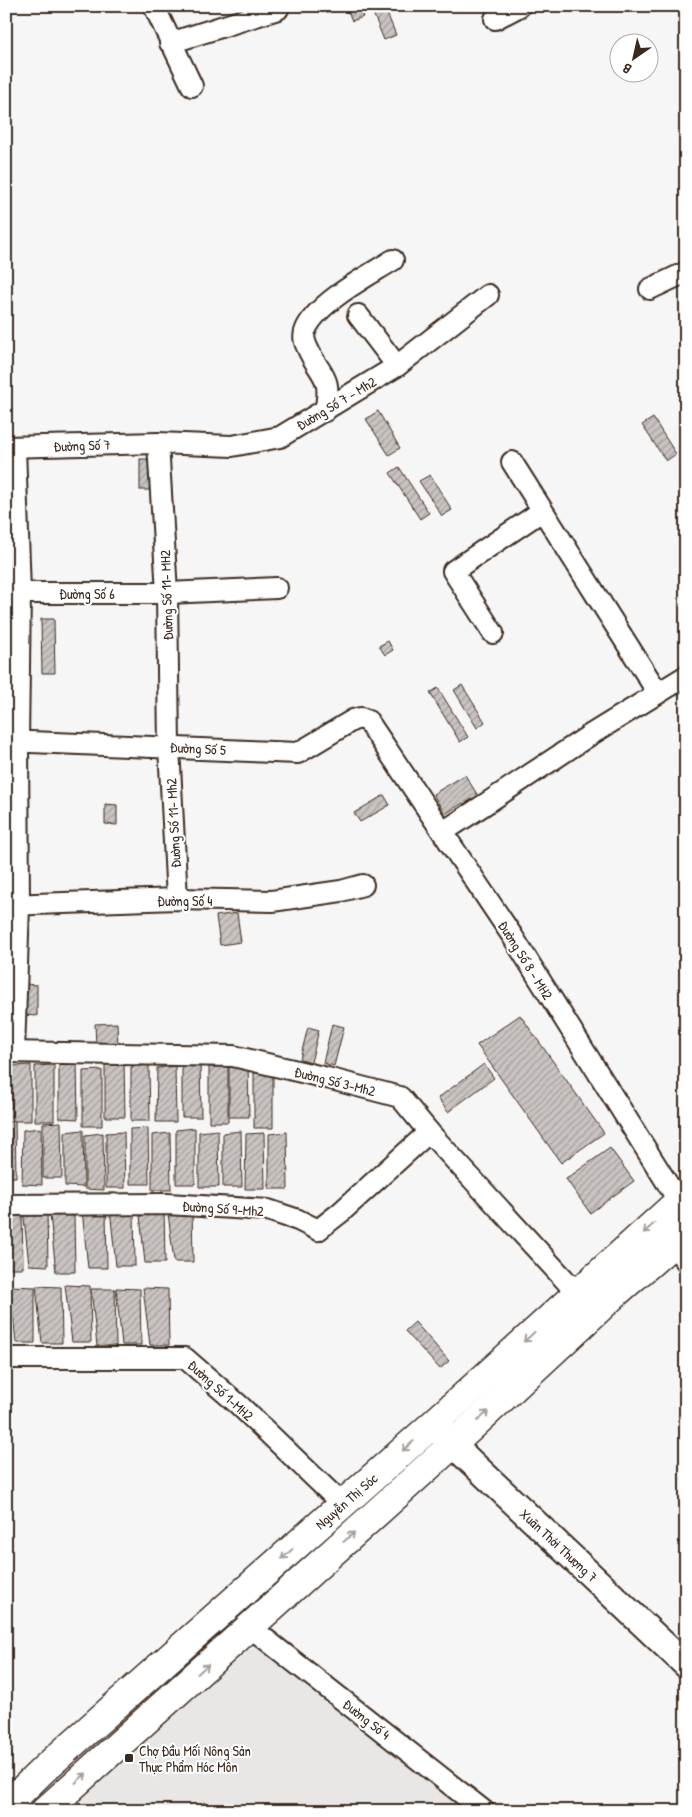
<svg xmlns="http://www.w3.org/2000/svg" width="692" height="1817" font-family="'Patrick Hand',sans-serif">
  <style>
    .built { fill: #e9e7e6 }
    .building { fill: url(#building-hatch); stroke: #3b2a1e }
    .lines { fill: none; stroke-linecap: round; stroke-linejoin: round }
    .minor-casing { stroke: #3b2a1e; stroke-width: 24 }
    .tertiary-casing { stroke: #3b2a1e; stroke-width: 29 }
    .secondary-casing { stroke: #3b2a1e; stroke-width: 31 }
    .minor { stroke: #fff; stroke-width: 20 }
    .tertiary { stroke: #fff; stroke-width: 25 }
    .secondary { stroke: #fff; stroke-width: 28 }
    .oneway { stroke: #a79f9a }
    .poi-dot { fill: #3b2a1e; stroke: #fff; stroke-width: 2 }
    .labels { text-anchor: middle; dominant-baseline: central; stroke-width: 4; stroke-linejoin: round; paint-order: stroke }
    .street-label { font-size: 14px; fill: #3b2a1e; stroke: #fff }
    .poi-label { font-size: 14px; fill: #3b2a1e; stroke: #fff; text-anchor: start }
  </style>
  <defs>
    <pattern id="building-hatch" width="6" height="6" patternUnits="userSpaceOnUse" patternTransform="scale(1.25)"><rect width="6" height="6" fill="#c9c3c1"/><path d="M-1 1l2-2M0 6l6-6M5 7l2-2" fill="none" stroke="#a49f9c"/></pattern>
  </defs>
  <rect width="100%" height="100%" fill="#f7f6f6"/>
  <filter id="ink" filterUnits="userSpaceOnUse"><feTurbulence type="fractalNoise" baseFrequency=".02" numOctaves="2"/><feDisplacementMap in="SourceGraphic" scale="10" xChannelSelector="R" yChannelSelector="G"/><feConvolveMatrix kernelMatrix="1 2 1 2 8 2 1 2 1" color-interpolation-filters="sRGB"/></filter>
  <g filter="url(#ink)">
    <!-- built -->
    <path class="built" d="M260 1648 465 1811H66L242 1649Z"/>
    <!-- building -->
    <g class="building">
      <path d="M346 6H359L363 17 352 21Z"/>
      <path d="M385 8 396 35 384 40 373 13Z"/>
      <path d="M378 411 400 448 389 455 366 419Z"/>
      <path d="M653 418 676 454 666 461 642 425Z"/>
      <rect x="140" y="459" width="14" height="31"/>
      <path d="M399 467 429 513 420 519 390 473Z"/>
      <path d="M430 475 452 510 442 516 419 481Z"/>
      <path d="M41 619H54L55 673H42Z"/>
      <path d="M388 641 393 650 385 655 379 646Z"/>
      <path d="M462 685 485 722 477 728 454 690Z"/>
      <path d="M438 688 468 737 460 742 430 693Z"/>
      <path d="M465 775 480 799 466 808 463 803 445 814 433 794Z"/>
      <path d="M384 795 390 805 360 822 354 813Z"/>
      <path d="M105 804 117 805V825L105 824Z"/>
      <path d="M237 913 241 942 220 945 216 916Z"/>
      <path d="M24 984 37 985V1016L23 1015Z"/>
      <path d="M520 1015 604 1133 561 1163 477 1045Z"/>
      <path d="M117 1023 118 1045H96L95 1024Z"/>
      <path d="M332 1024 344 1027 334 1066 323 1063Z"/>
      <path d="M308 1027 319 1030 311 1062 300 1059Z"/>
      <path d="M200 1060 201 1117H182V1062Z"/>
      <path d="M10 1061 11 1118H6V1062Z"/>
      <path d="M124 1061 125 1117H105V1062Z"/>
      <path d="M248 1061 249 1117H229V1063Z"/>
      <path d="M77 1062 78 1119 59 1118V1064Z"/>
      <path d="M484 1064 494 1078 448 1112 438 1098Z"/>
      <path d="M31 1065V1121H12V1066Z"/>
      <path d="M54 1065V1121H35V1066Z"/>
      <path d="M149 1065 150 1121H131V1067Z"/>
      <path d="M175 1066 176 1122H156L157 1068Z"/>
      <path d="M228 1066V1122H209V1067Z"/>
      <path d="M102 1070V1126H83V1071Z"/>
      <path d="M273 1071V1128H254V1073Z"/>
      <path d="M15 1121 16 1177H6V1122Z"/>
      <path d="M61 1122 62 1178H43V1123Z"/>
      <path d="M41 1128 42 1185 22 1184 23 1130Z"/>
      <path d="M148 1128 149 1184H130V1129Z"/>
      <path d="M195 1128V1184H176V1130Z"/>
      <path d="M83 1130 84 1187 65 1186V1132Z"/>
      <path d="M218 1130 219 1187H199V1132Z"/>
      <path d="M241 1131 242 1187H223V1133Z"/>
      <path d="M124 1132 125 1188H106V1133Z"/>
      <path d="M287 1132 288 1189H269V1134Z"/>
      <path d="M103 1133 104 1190 85 1189V1135Z"/>
      <path d="M170 1133 171 1190H152V1135Z"/>
      <path d="M264 1133 265 1189H245L246 1134Z"/>
      <path d="M610 1148 634 1181 590 1213 566 1179Z"/>
      <path d="M167 1205 192 1206 193 1262H174Z"/>
      <path d="M139 1206 164 1207 165 1263H145Z"/>
      <path d="M23 1208 47 1209 48 1266 29 1265Z"/>
      <path d="M110 1209 134 1210 135 1266H116Z"/>
      <path d="M82 1210 106 1211 107 1268H88Z"/>
      <path d="M6 1211H22L23 1268H6Z"/>
      <path d="M50 1215 74 1216 75 1272H56Z"/>
      <path d="M65 1285 90 1286 91 1342H72Z"/>
      <path d="M10 1286 35 1287V1343H16Z"/>
      <path d="M36 1286 61 1287 62 1343H42Z"/>
      <path d="M116 1288 140 1289 141 1345H122Z"/>
      <path d="M143 1288 168 1289 169 1345H150Z"/>
      <path d="M91 1289H115L116 1346H97Z"/>
      <path d="M415 1322 449 1361 440 1369 405 1331Z"/>
      <path d="M204 1802 212 1811H195Z"/>
    </g>
    <g class="lines">
      <defs>
        <g id="minor">
          <path d="M154 6 192 86"/>
          <path d="M495 19 520 6"/>
          <path d="M170 43 278 9"/>
          <path d="M650 289 686 272"/>
          <path d="M358 315 397 366"/>
          <path d="M325 411C333 374 320 377 307 347 304 341 303 335 306 329 318 302 368 276 393 260"/>
          <path d="M158 443 167 593 169 747 177 899"/>
          <path d="M6 447 158 443 232 446 280 437 397 366 488 295"/>
          <path d="M512 462 658 693"/>
          <path d="M6 593H167L277 588"/>
          <path d="M493 633 453 571 542 511"/>
          <path d="M6 741 298 753 353 720 361 718 368 721 513 937 679 1202"/>
          <path d="M443 832 590 735 686 676"/>
          <path d="M7 905 177 899 272 901 341 891 363 885"/>
          <path d="M6 1052 233 1056 327 1078 400 1097 429 1132 577 1293"/>
          <path d="M14 1052 19 905 18 741 20 592 15 447"/>
          <path d="M6 1205 167 1204 268 1210 298 1220 318 1230 341 1212 429 1132"/>
          <path d="M672 1244 686 1261"/>
          <path d="M6 1358H185L239 1405 342 1504"/>
          <path d="M250 1627 484 1811"/>
        </g>
        <path id="tertiary" d="M432 1425 686 1665"/>
        <g id="secondary">
          <path d="M6 1806 44 1769 432 1425 686 1195"/>
          <path d="M45 1811 452 1445 617 1292 686 1232"/>
        </g>
      </defs>
      <!-- minor casing -->
      <use href="#minor" class="minor-casing"/>
      <!-- tertiary casing -->
      <use href="#tertiary" class="tertiary-casing"/>
      <!-- secondary casing -->
      <use href="#secondary" class="secondary-casing"/>
      <!-- minor -->
      <use href="#minor" class="minor"/>
      <!-- tertiary -->
      <use href="#tertiary" class="tertiary"/>
      <!-- secondary -->
      <use href="#secondary" class="secondary"/>
    </g>
    <!-- one-way arrows -->
    <defs><path id="oneway-shaft" d="M-6 0H5M1.5-3L5.5 0L1.5 3" fill="none" stroke-width="1.6" stroke-linecap="round" stroke-linejoin="round" transform="scale(1.25)"/></defs>
    <g class="oneway">
      <use href="#oneway-shaft" transform="translate(649 1228) rotate(138)"/>
      <use href="#oneway-shaft" transform="translate(529 1337) rotate(138)"/>
      <use href="#oneway-shaft" transform="translate(483 1416) rotate(-43)"/>
      <use href="#oneway-shaft" transform="translate(408 1446) rotate(139)"/>
      <use href="#oneway-shaft" transform="translate(349 1537) rotate(-42)"/>
      <use href="#oneway-shaft" transform="translate(287 1554) rotate(138)"/>
      <use href="#oneway-shaft" transform="translate(203 1669) rotate(-42)"/>
      <use href="#oneway-shaft" transform="translate(81 1778) rotate(-42)"/>
    </g>
  </g>
  <!-- markers -->
  <rect class="poi-dot" x="124" y="1753" width="10" height="10" rx="2.5"/>
  <g class="labels">
    <!-- street labels -->
    <g class="street-label">
      <text transform="translate(336 403) rotate(-31)">Đường Số 7 - Mh2</text>
      <text transform="translate(82 445) rotate(-2)">Đường Số 7</text>
      <text x="87" y="593">Đường Số 6</text>
      <text transform="translate(166 595) rotate(-92)">Đường Số 11- MH2</text>
      <text transform="translate(198 748) rotate(3)">Đường Số 5</text>
      <text transform="translate(173 823) rotate(-93)">Đường Số 11- Mh2</text>
      <text x="185" y="900">Đường Số 4</text>
      <text transform="translate(526 960) rotate(58)">Đường Số 8 - MH2</text>
      <text transform="translate(335 1081) rotate(14)">Đường Số 3-Mh2</text>
      <text transform="translate(223 1208) rotate(4)">Đường Số 9-Mh2</text>
      <text transform="translate(221 1390) rotate(42)">Đường Số 1-MH2</text>
      <text transform="translate(346 1501) rotate(-41)">Nguyễn Thị Sóc</text>
      <text transform="translate(559 1545) rotate(43)">Xuân Thới Thượng 7</text>
      <text transform="translate(367 1719) rotate(38)">Đường Số 4</text>
    </g>
    <!-- poi labels -->
    <g class="poi-label">
      <text x="139" y="1750">Chợ Đầu Mối Nông Sản<tspan x="139" dy="16">Thực Phẩm Hóc Môn</tspan></text>
    </g>
  </g>
  <!-- margin -->
  <rect width="692" height="1817" fill="none" stroke="#fff" stroke-width="25"/>
  <rect x="12" y="12" width="667" height="1792" fill="none" stroke="#3b2a1e" stroke-width="2" filter="url(#ink)"/>
  <!-- north arrow -->
  <g transform="translate(634 58) rotate(214)"><circle r="24" fill="#ffffff" stroke="#b1aaa5"/>
  <path d="M0-4L9 19L0 12L-9 19Z" fill="#3b2a1e"/>
  <text y="-8" font-size="14" font-weight="bold" text-anchor="middle" fill="#3b2a1e">B</text>
  </g>
</svg>
